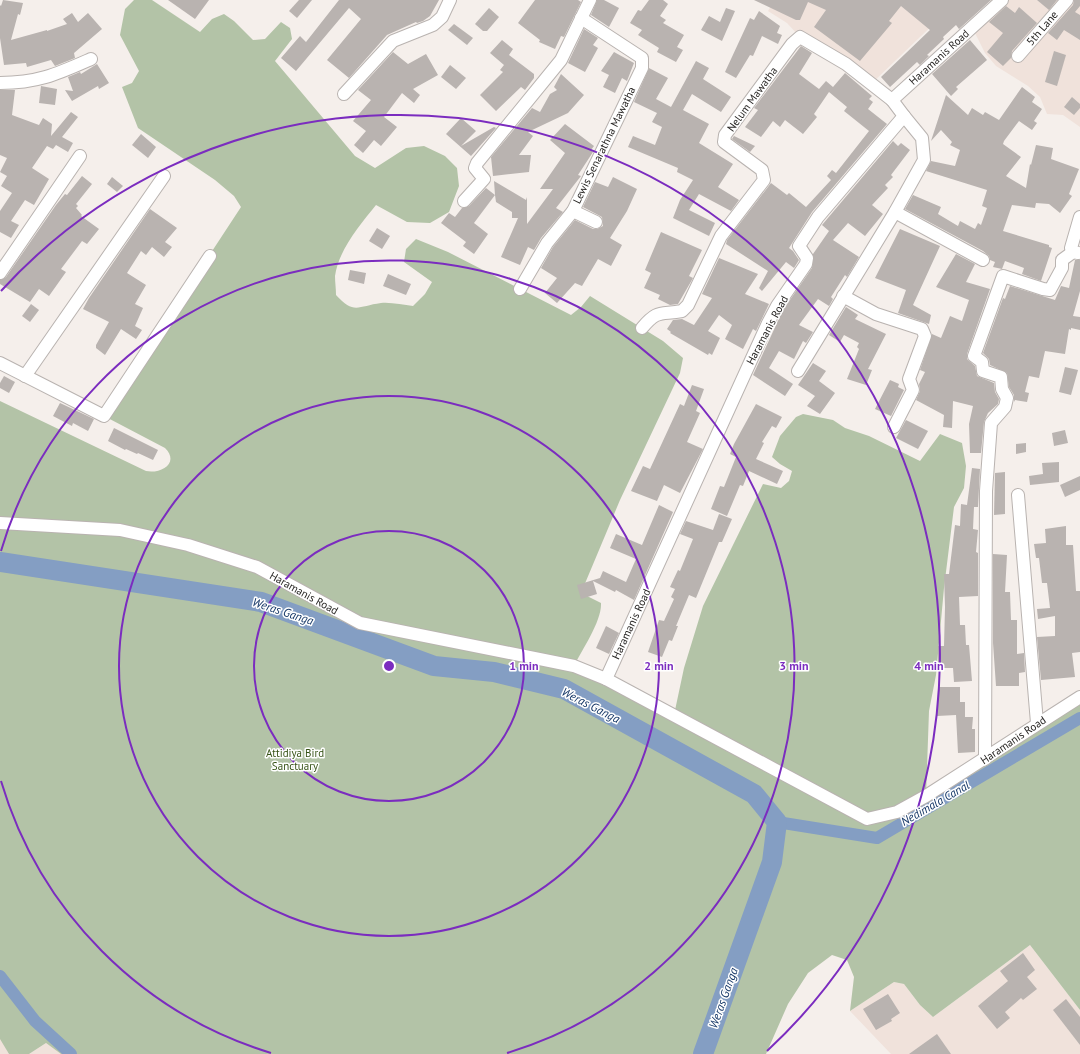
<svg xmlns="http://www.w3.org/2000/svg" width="1080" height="1054" font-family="'PT Sans',sans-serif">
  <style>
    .built { fill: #f0e2db }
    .green { fill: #b3c3a7 }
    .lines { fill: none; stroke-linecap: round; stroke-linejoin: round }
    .canal { stroke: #849ec3; stroke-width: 12 }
    .river { stroke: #849ec3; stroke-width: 20 }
    .building { fill: #b9b3b0 }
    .minor-casing { stroke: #b9b3b0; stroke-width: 14 }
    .minor { stroke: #fff; stroke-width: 12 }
    .ring { fill: none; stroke: #7b2cbf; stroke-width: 2 }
    .labels { text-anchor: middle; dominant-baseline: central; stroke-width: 3; stroke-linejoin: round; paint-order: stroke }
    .street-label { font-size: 11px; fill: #282624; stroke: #fff }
    .park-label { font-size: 11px; fill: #365216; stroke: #fff }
    .water-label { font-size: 12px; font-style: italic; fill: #143666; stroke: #fff }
    .centre { fill: #7b2cbf; stroke: #fff; stroke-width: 2 }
    .ring-label { font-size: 12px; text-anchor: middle; font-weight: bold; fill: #7b2cbf; stroke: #fff; stroke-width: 3; stroke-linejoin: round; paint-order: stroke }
  </style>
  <rect width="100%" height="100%" fill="#f5efeb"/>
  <!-- built -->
  <g class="built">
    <path d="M775 0H932L945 13 871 84 800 37 787 23 768 11Z"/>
    <path d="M1002 0H1080V127L1063 115 1047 114 1040 97 1028 86 996 66 985 53 972 27Z"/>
    <path d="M1030 945 1080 1010V1054H891L850 1011 894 982 904 984 920 1005 933 1017Z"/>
    <path d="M0 1039H1L9 1054H0Z"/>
    <path d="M46 1043 61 1054H29Z"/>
  </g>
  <!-- green -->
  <path class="green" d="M134 0H152L200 32 212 19 224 14 234 21 253 40 265 39 281 22 290 28 292 39 275 61 355 156 375 168 406 148 424 146 445 156 457 168 459 186 449 212 430 223 407 222 376 205C360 225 339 249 335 276 335 282 336 289 336 295 354 315 358 306 381 303 391 302 403 305 413 306L425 294 432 282 404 262 406 249 416 239 448 252 571 315 581 307 590 296 663 341 683 358 680 373 620 500 581 593 601 603C602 621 582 650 574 666L674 715 684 668 703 606 763 484 781 488 789 481 792 471 780 464 772 457 780 436 796 417 803 414 833 420 845 428 869 436 920 461 940 434 962 443 966 466 964 488 954 507 944 588 936 675 929 711 926 796 1080 697V1010L1030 945 933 1017 920 1005 904 984 894 982 850 1011 854 977 847 960 832 955 808 973 788 1004 766 1054H61L46 1043 29 1054H9L0 1039V401L146 471C161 474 180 463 165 448L104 416 241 207 234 196 215 180 138 128 122 87 132 83 139 71 120 35 125 9Z"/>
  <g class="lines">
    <!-- canal -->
    <g class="canal">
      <path d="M777 822 877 838 1080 718"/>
      <path d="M0 976 35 1021 71 1054"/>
    </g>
    <!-- river -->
    <path class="river" d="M0 562 261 602 434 666 494 672 564 689 754 794 777 822 772 862 703 1054"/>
  </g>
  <!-- building -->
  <g class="building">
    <path d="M3 0 23 3 20 15 18 14 11 40 47 30V31L67 24 63 19 72 13 78 22 88 13 102 29 74 53 75 58 55 66 51 60 27 67 26 63 4 65 0 38V5L1 6Z"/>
    <path d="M168 0H209L195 19Z"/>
    <path d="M299 0H312L297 18 289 11Z"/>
    <path d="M339 0H439L430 16 423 21 417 23 416 22 387 35 349 78 327 60 361 19 349 8 296 71 281 58 300 36 306 42Z"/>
    <path d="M535 0H578L581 2 564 37 561 36 555 49 539 42 540 40 518 23Z"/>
    <path d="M597 0H604L619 8 609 27 591 15Z"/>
    <path d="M649 0H663L668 4 660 16 666 20 663 23 684 35 677 47 683 50 676 62 657 52 659 48 638 35 642 30 630 23 638 10 641 11Z"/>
    <path d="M754 0H991L959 29 956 25 943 37 944 39 927 55 929 56 920 65 917 62 890 87 881 77 930 30 901 6 889 21 892 23 860 61 814 27 826 10 808 2 800 20H796Z"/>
    <path d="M1037 0H1057L1049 10Z"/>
    <path d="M1074 0H1080V6L1075 12 1080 15V40L1064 30 1057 40 1048 33 1073 5Z"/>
    <path d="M1006 6 1015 13 1019 7 1037 23 1012 51 1011 58 1003 66 987 52 1003 33 989 22Z"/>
    <path d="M489 8 499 17 487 31H483L475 24Z"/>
    <path d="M726 8 735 11 722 41 701 30 709 16 720 22Z"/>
    <path d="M759 11 780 26 777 33 782 35 778 44 762 36 753 56 750 55 736 78 725 72 750 18 754 20Z"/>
    <path d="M454 24 473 38 467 45 448 30Z"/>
    <path d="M584 29 598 38 593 45 598 48 585 72 568 63Z"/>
    <path d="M502 40 513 49 509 55 534 74V78L525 90 521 87 496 111 480 95 503 72 500 70 504 65 490 53Z"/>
    <path d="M970 40 987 60 956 87 958 89 951 96 932 74Z"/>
    <path d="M801 46 812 53 799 74 819 89 826 81 833 87 845 73 872 96 869 99 873 102 868 109 887 124 812 212 789 248 793 251 799 260 794 268 786 262 762 291 759 288 768 271 726 244 727 240 771 183 787 195 789 193 806 207 831 180 827 176 832 170 836 173 869 131 844 111 847 107 829 92 814 114 817 117 803 134 785 120 780 127 773 121 761 137 745 127 758 110 754 108Z"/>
    <path d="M1054 51 1066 55 1057 86 1045 82Z"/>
    <path d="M393 52 408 64 426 54 438 75 413 89 420 95 414 103 402 93 384 117 397 127 381 146 374 140 363 153 354 145 366 131 353 121 371 100 358 90Z"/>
    <path d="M614 52 634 63 627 81 622 78 615 93 603 87 609 75 601 71Z"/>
    <path d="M696 61 709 68 703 79 731 97 721 112 692 94 683 110 709 124 699 143 733 164 718 187 739 200 731 211 699 194 689 210 715 223 709 236 673 218 680 200 693 180 677 172 678 168 628 147 633 136 655 145 662 127 652 122 657 113 634 102 649 68 668 78 656 99 671 107Z"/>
    <path d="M97 64 109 83 99 89 98 86 72 101 65 90 73 91 68 77 80 72 81 74Z"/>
    <path d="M450 65 466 78 456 89 441 77Z"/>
    <path d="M561 74 584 95 568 113 528 132 533 136 519 155H531L529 172 493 176 491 157 532 108 540 112 550 94 557 90 554 87Z"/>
    <path d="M41 86 57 89 55 105 39 103Z"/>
    <path d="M1022 87 1035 97 1032 102 1042 109 1034 121 1037 123 1032 130 1019 121 1004 141 1003 144 1021 157 1006 176 1026 188 1030 164 1031 165 1036 145 1053 148 1051 159 1079 169 1069 194 1072 196 1060 213 1049 204 1036 203 1035 208 1012 205 1003 231 1049 245V247L1052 248 1041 281 1022 274 1024 268 1005 261 1002 269 993 267 995 262 990 260 989 256 983 251 905 209 913 195 941 207 938 214 958 226 960 221 975 229 978 223 981 225 987 208 982 206 987 190 926 171 931 161 955 166 960 150 950 145 952 142 941 130 931 141 946 95 968 115 972 108 983 115 985 112 999 120Z"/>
    <path d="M0 90H15L12 115 39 125 43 118 52 124 51 136 71 112 78 117 62 137 73 143 68 152 56 145 53 149 47 146 32 168 49 179 34 205 25 200 11 221 19 225 11 238 0 232V211L12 193 1 186 7 176 0 172 7 158 0 155Z"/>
    <path d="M1072 97 1080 104V108L1074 115 1064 107Z"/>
    <path d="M461 118 476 131 461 146 494 127 496 128 471 156 446 134Z"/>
    <path d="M565 124 594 146 591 150 593 152 578 175 581 176 556 208 563 212 541 238 534 250 528 247 520 265 501 257 518 218H512V212L496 202 495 195 474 223 488 234 474 254 463 246 466 242 441 223 449 213 455 217 462 208 469 206 486 188 495 195 494 181 526 200 527 197V224L553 189H540L565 153 550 140Z"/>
    <path d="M141 134 156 147 148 158 132 145Z"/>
    <path d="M734 136 755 146 750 152 732 139Z"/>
    <path d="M893 141 898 146 901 143 910 150 891 175 893 177 885 185 888 188 872 205 883 214 865 236 848 223 833 240 859 257 847 277 845 275 831 297 833 299 829 306 818 299 799 325 813 332 806 343 803 341 794 359 779 351 769 368 793 384 785 396 753 375 783 310 812 268 813 254 829 231 822 225Z"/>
    <path d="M82 176 92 184 76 204 78 206 76 208 82 215 81 216 99 229 87 244 82 241 61 269 66 272 49 296 39 289 30 302 0 284V280L6 277 56 205 65 194 67 195Z"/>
    <path d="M112 177 123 186 117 192 107 184Z"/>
    <path d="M613 177 637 189 627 211 610 238 622 245 611 266 598 259 582 286 575 283 557 303 545 293 557 278 541 268 553 247 575 220 593 229H597L603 226 602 217 583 207 595 182 608 187Z"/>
    <path d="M150 209 177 228 165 242 172 247 164 257 152 247 146 255 141 251 127 273 146 285 135 304 143 308 135 326 142 330 136 339 121 329 105 355 96 348V345L109 322 83 309 89 298Z"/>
    <path d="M377 228 390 236 382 249 369 241Z"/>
    <path d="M900 229 940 246 913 305 931 315 929 324 898 313 906 290 875 278Z"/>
    <path d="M661 232 702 250 689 276 693 278 678 304 670 305 658 299 660 295 644 288 651 273 645 270Z"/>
    <path d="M956 254 975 264 966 282 990 289 967 354V359L975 366 977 376 994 383 995 392 999 399 998 404 988 413 984 422 981 453H970L969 424 973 406 953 401 952 428 943 427 944 415 916 400 920 391 919 384 925 372 920 370 932 334 941 338 950 316 962 321 969 300 936 287Z"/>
    <path d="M719 258 758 274 745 294 769 304 756 331 753 329 743 349 725 339 732 325 719 315 708 331 720 338 712 355 709 353 708 355 670 333 671 332 667 329 673 320 682 319 694 325 712 298 702 294Z"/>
    <path d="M1075 260H1080V291L1073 316 1080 317V330L1071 328V330L1069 329 1065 354 1045 351 1039 378 1029 376 1025 392 1029 393 1027 402 1015 400 1014 402V395L1009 387 1007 373 990 365 989 359 983 353 1003 298 1005 299 1010 286 1055 300 1061 286 1069 288Z"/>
    <path d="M350 270 366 273 364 284 348 280Z"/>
    <path d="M388 274 411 284 406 295 383 286Z"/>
    <path d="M31 304 39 310 30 322 22 316Z"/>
    <path d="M846 307 858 315 855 319 886 334 868 369 872 370 866 385 847 379 859 349 857 347 859 343 844 335 840 342 829 335Z"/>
    <path d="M813 363 826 371 819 381 835 393 820 414 807 406 815 396 798 385Z"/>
    <path d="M1065 367 1078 370 1071 395 1059 392Z"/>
    <path d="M4 376 15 382 9 393 0 388V383Z"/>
    <path d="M890 380 899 384 898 387 904 390 891 416 875 409Z"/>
    <path d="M692 385 704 389 696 411 700 413 687 442 703 449 680 493 664 485 657 501 631 491 643 466 650 469 680 404 684 406Z"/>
    <path d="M60 403 94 419 88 431 73 423 72 426 53 416Z"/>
    <path d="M756 404 782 417 776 428 772 426 762 442 764 443 756 459 783 471 777 484 749 471 743 486 740 485 727 516 711 509 720 486 724 487 736 457 730 454 734 444Z"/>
    <path d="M906 420 928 431 918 449 896 438Z"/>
    <path d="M114 428 158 450 153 460 138 453 137 454 126 449 125 450 108 441Z"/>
    <path d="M1065 430 1068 443 1054 446 1052 433Z"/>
    <path d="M1026 443V452L1016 454V444Z"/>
    <path d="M1059 462V482L1030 485 1029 476 1043 474 1042 463Z"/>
    <path d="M972 468 980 469 978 507H974L973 529 978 530 976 552 978 553V596L959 597 960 625H965L966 645H969L972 681 954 682 953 668H938V646H944L945 607 944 574H949L955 525 960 526 961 504 967 505Z"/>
    <path d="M1005 472V514L994 515 995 473Z"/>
    <path d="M1080 476V490L1065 497 1060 485Z"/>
    <path d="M659 505 673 512 634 600 616 590 615 592 593 581 597 594 581 599 577 585 600 578 603 571 626 582 636 559 610 548 616 534 642 545Z"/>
    <path d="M719 514 732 519 722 542H719L696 598 689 595 676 626H678L672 641 669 640 662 657 648 652 659 620 664 621 674 599 671 597 675 589 670 587 678 570 680 571 693 539 680 534 686 521 713 530Z"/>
    <path d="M1066 526V545H1073L1076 591H1080V652L1072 653 1075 677 1041 680 1037 637 1055 636V616L1038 619 1037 609 1050 608 1047 583H1042L1039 558H1036L1034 544 1046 543 1045 529Z"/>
    <path d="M993 554 1007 555 1005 592H1010L1011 620H1017V654L1024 653 1025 672 1019 673V686H996L993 643Z"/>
    <path d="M606 626 619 633 609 654 596 648Z"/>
    <path d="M938 687H960V702H965V717H973L972 729H975V752L958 753 956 715 937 716Z"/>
    <path d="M1023 953 1035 970 1027 977 1037 989 1023 1000 1021 998 1005 1012 1010 1018 997 1029 978 1006 1008 981 1000 971Z"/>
    <path d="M888 994 900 1013 891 1019 892 1021 876 1030 863 1009Z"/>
    <path d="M1066 999 1080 1017V1045L1053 1010Z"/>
    <path d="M937 1034 951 1054H909Z"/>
  </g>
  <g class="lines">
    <defs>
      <g id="minor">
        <path d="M1018 56 1067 0"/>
        <path d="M0 83C38 83 57 74 91 59"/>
        <path d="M344 94 393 41 433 25 442 17 450 0"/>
        <path d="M464 201 484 179 475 168 477 163 561 60 590 0"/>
        <path d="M573 211 596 222"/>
        <path d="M895 212 983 260"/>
        <path d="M1078 253 1073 252 1071 248 1080 217"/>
        <path d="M0 273 80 156"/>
        <path d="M520 289 547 243 573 211 642 68V58L581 18"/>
        <path d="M843 296 876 314 922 329 925 336 909 379 913 390 894 427"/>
        <path d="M642 328C658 309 660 315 682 311L688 305 721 236 764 180 762 170 724 142 725 135 792 44 800 37 846 64 892 100"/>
        <path d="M0 363 104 416 210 256"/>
        <path d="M798 371 895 212 924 160 922 138 904 116"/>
        <path d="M25 376 164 176"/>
        <path d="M1018 495 1037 723"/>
        <path d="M0 523 120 530 188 545 257 567 360 623 574 666 606 679 768 323 777 306 806 264 807 258 799 246 818 217 904 116 892 100 1002 0"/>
        <path d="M606 679 867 819 897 812 926 796 1080 697"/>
        <path d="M985 759 986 491 991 423 1005 407 1007 398 1002 389 1001 377 983 371 982 362 974 356 1003 276 1043 289 1050 290 1062 268V260L1073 252"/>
      </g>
    </defs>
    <!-- minor casing -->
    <use href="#minor" class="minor-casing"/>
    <!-- minor -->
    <use href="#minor" class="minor"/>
  </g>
  <!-- distance rings -->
  <g class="ring">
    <circle cx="389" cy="666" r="135"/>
    <circle cx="389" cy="666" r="270"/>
    <path d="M271 1053A405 405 0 0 1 1 781M1 551A405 405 0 1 1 507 1053"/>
    <path d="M1 291A540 540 0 1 1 767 1051"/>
  </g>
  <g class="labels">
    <!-- street labels -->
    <g class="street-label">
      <text transform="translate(1042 28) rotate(-49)">5th Lane</text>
      <text transform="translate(939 57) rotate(-42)">Haramanis Road</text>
      <text transform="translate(752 99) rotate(-54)">Nelum Mawatha</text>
      <text transform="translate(604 145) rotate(-64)">Lewis Senarathna Mawatha</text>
      <text transform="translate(767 330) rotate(-62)">Haramanis Road</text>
      <text transform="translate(304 593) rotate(29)">Haramanis Road</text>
      <text transform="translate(631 624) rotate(-65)">Haramanis Road</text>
      <text transform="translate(1013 740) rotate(-34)">Haramanis Road</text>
    </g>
    <!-- park labels -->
    <g class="park-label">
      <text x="295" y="753">Attidiya Bird<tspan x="295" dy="13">Sanctuary</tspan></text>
    </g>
    <!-- water labels -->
    <g class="water-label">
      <text transform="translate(283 611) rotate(18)">Weras Ganga</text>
      <text transform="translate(591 705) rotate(27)">Weras Ganga</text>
      <text transform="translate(935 803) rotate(-30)">Nedimala Canal</text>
      <text transform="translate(723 998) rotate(-70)">Weras Ganga</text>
    </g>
  </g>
  <circle cx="389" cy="666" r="6" class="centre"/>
  <g class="ring-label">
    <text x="524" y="670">1 min</text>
    <text x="659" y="670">2 min</text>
    <text x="794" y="670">3 min</text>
    <text x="929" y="670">4 min</text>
  </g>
</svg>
